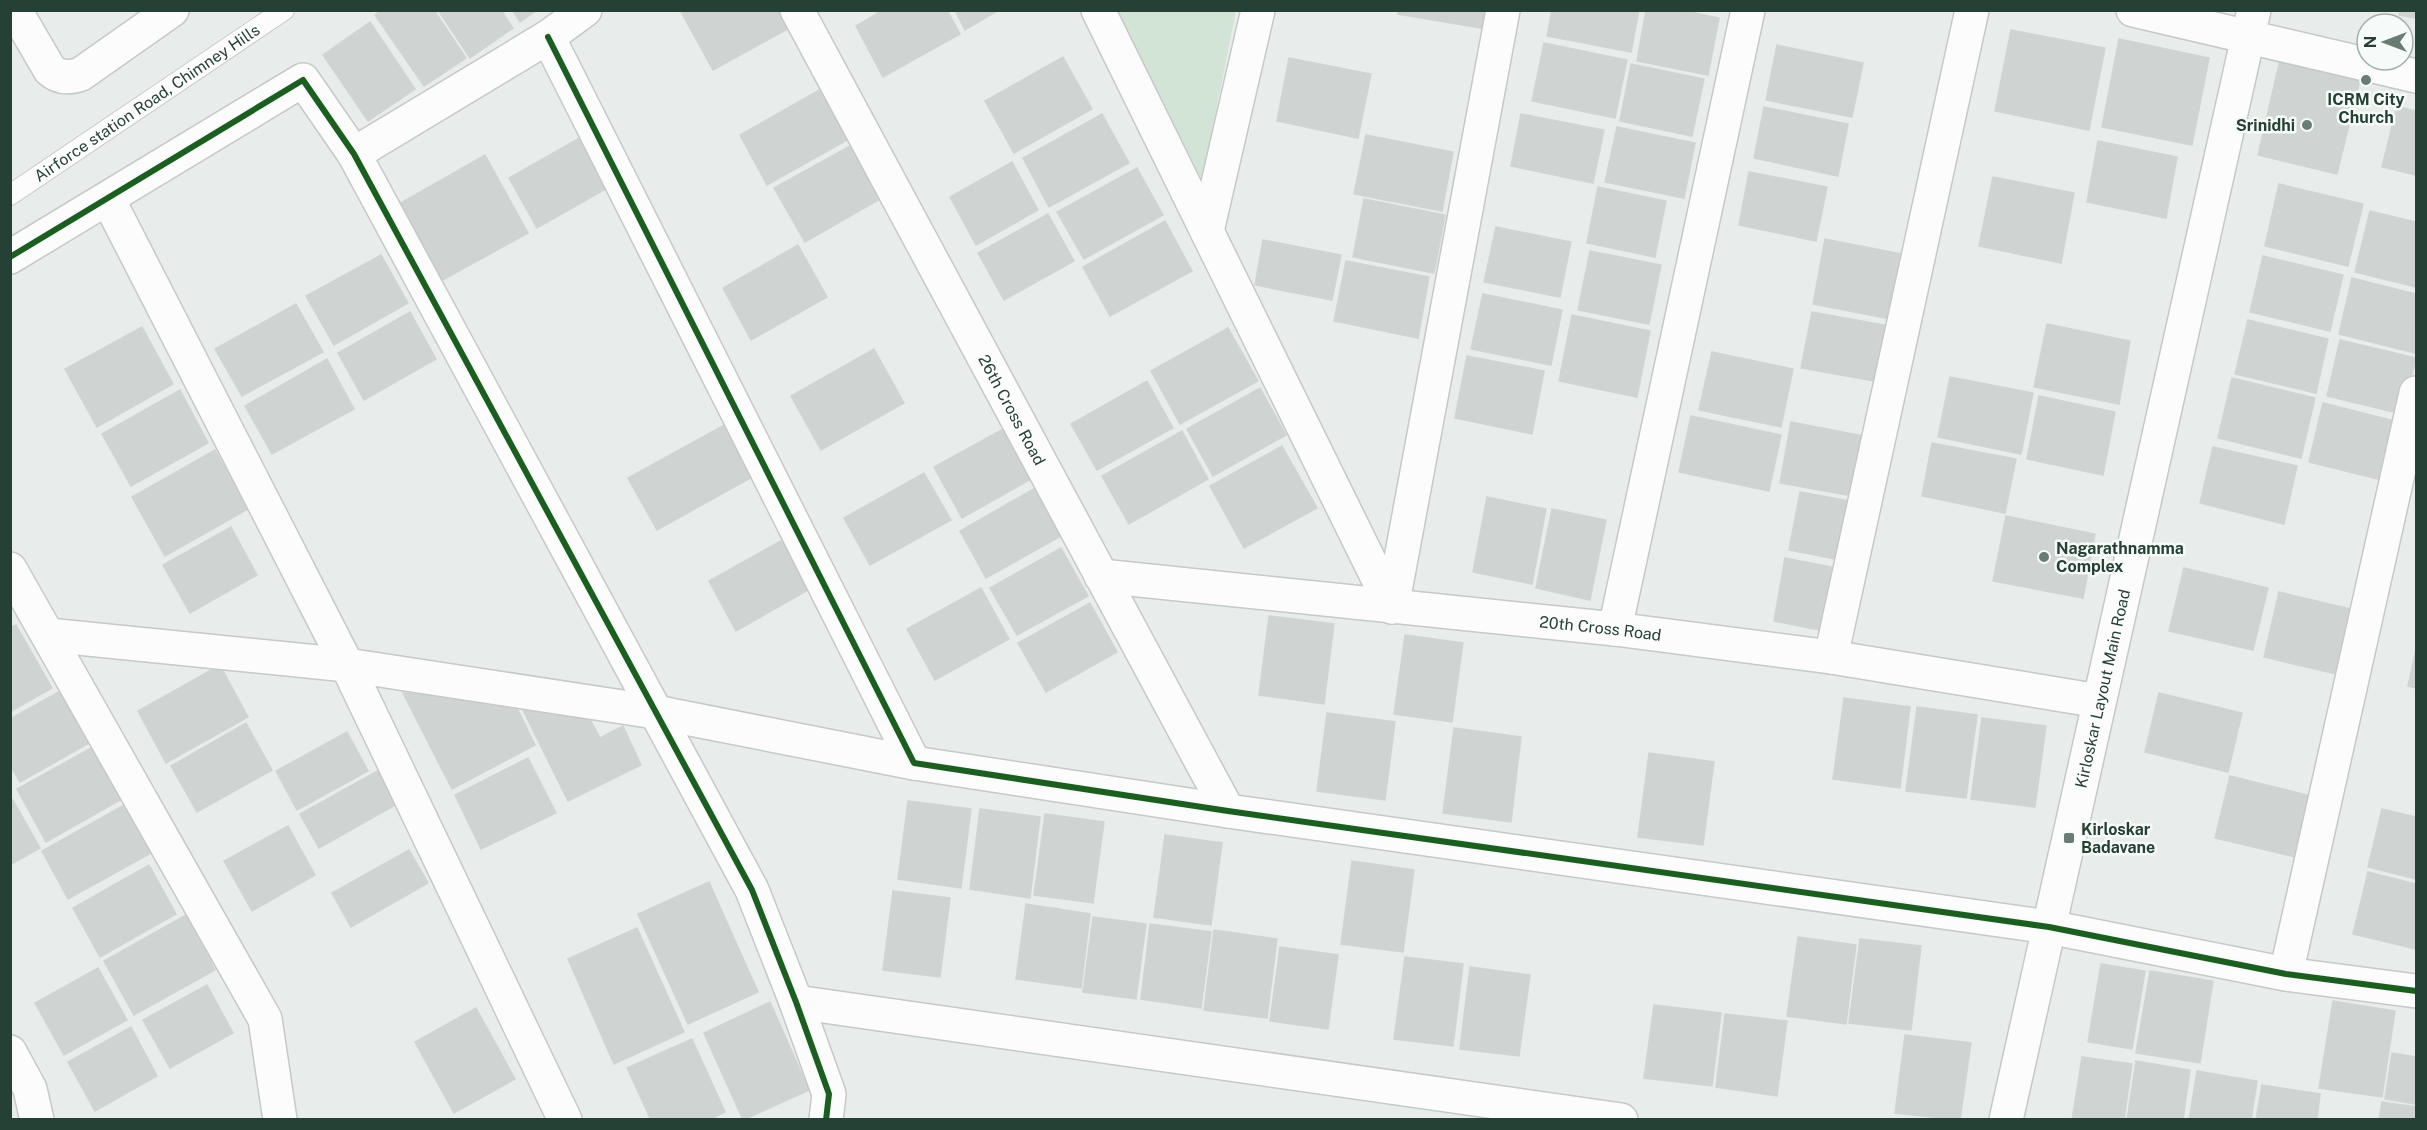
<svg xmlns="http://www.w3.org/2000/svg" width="2427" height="1130" font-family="'Public Sans',sans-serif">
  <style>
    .green { fill: #d2e4d5 }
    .building { fill: #cfd3d1; stroke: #d0d5d2; stroke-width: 1.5 }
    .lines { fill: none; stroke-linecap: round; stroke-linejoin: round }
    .service-casing { stroke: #c5c9c7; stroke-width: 22 }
    .minor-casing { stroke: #c5c9c7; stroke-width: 36 }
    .service { stroke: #fcfcfc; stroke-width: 20 }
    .minor { stroke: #fcfcfc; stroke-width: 33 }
    .cycleway-casing { stroke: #f6faf8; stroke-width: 10 }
    .cycleway { stroke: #1b5e20; stroke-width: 6 }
    .poi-dot { fill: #697c74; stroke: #f6faf8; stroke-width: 2 }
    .labels { text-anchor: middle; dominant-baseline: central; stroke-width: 5; stroke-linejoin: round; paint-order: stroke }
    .poi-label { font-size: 16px; font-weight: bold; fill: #254034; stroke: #f6faf8; text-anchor: start }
    .street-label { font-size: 16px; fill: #254034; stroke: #f6faf8 }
  </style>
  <rect width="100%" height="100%" fill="#e8ecea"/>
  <!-- green -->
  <path class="green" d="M1118 11H1236L1202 180Z"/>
  <!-- building -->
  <g class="building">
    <path d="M382 10H434L466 58 424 86 375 15Z"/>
    <path d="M438 10H501L513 28 470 58Z"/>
    <path d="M512 10H537L520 22Z"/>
    <path d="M680 10H785L793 26 713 70Z"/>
    <path d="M883 10H947L960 34 883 77 856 26Z"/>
    <path d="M955 10H999L965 30Z"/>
    <path d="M1398 10H1489L1486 29 1398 14Z"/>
    <path d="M1552 10H1639L1631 52 1547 36Z"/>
    <path d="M1646 10H1681L1719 18 1708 75 1637 61Z"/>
    <path d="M2400 10H2416V18L2399 15Z"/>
    <path d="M370 22 415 89 368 121 323 55Z"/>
    <path d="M2011 30 2105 48 2089 130 1995 111Z"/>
    <path d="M2119 39 2209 58 2192 145 2102 127Z"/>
    <path d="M1544 43 1627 60 1615 118 1532 101Z"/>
    <path d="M1777 45 1863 63 1852 117 1766 100Z"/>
    <path d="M1063 57 1092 109 1014 153 985 101Z"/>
    <path d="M1289 58 1371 74 1358 138 1277 121Z"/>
    <path d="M2280 60 2360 80 2337 174 2258 155Z"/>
    <path d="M1631 64 1704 79 1692 136 1620 121Z"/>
    <path d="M821 89 849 139 767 185 740 135Z"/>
    <path d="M2397 106 2416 111V175L2382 167Z"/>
    <path d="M1764 107 1848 124 1838 176 1754 158Z"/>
    <path d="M1102 114 1129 163 1049 207 1023 158Z"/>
    <path d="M1521 114 1604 130 1593 183 1511 166Z"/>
    <path d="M1617 127 1695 143 1684 198 1605 182Z"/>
    <path d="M1366 135 1453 152 1442 211 1354 194Z"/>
    <path d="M583 136 611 186 537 228 509 178Z"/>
    <path d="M2098 141 2177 157 2166 218 2087 202Z"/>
    <path d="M850 146 880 199 805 242 774 188Z"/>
    <path d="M485 155 528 233 441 281 399 204Z"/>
    <path d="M1012 162 1038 210 976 245 950 197Z"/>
    <path d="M1137 168 1163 215 1084 259 1057 212Z"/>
    <path d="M1749 172 1827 187 1816 241 1739 225Z"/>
    <path d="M1993 177 2074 193 2061 263 1979 246Z"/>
    <path d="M2279 184 2363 204 2348 266 2265 246Z"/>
    <path d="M1598 187 1666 201 1655 257 1587 243Z"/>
    <path d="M1364 199 1445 215 1434 273 1353 257Z"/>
    <path d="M2370 211 2416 222V287L2355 272Z"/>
    <path d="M1048 214 1074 261 1004 300 978 253Z"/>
    <path d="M1165 221 1192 271 1110 316 1083 267Z"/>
    <path d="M1496 227 1571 242 1560 297 1484 282Z"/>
    <path d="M1825 239 1907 255 1896 320 1813 304Z"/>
    <path d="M1263 240 1341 255 1332 300 1255 285Z"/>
    <path d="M798 245 827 297 751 340 723 288Z"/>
    <path d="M1590 251 1661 265 1649 324 1578 310Z"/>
    <path d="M381 255 408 303 334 345 306 296Z"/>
    <path d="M2263 256 2343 275 2330 331 2250 312Z"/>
    <path d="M1346 261 1429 277 1418 338 1334 321Z"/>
    <path d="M2352 278 2416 294 2415 353 2339 334Z"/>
    <path d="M1483 294 1562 310 1551 365 1471 349Z"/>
    <path d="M296 304 323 352 242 396 215 349Z"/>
    <path d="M410 312 436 359 364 400 338 353Z"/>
    <path d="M1812 312 1890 326 1879 382 1801 368Z"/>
    <path d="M1572 315 1650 331 1637 397 1559 381Z"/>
    <path d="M2248 320 2328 339 2316 393 2235 374Z"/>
    <path d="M2047 324 2130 341 2119 404 2034 387Z"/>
    <path d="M142 327 173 384 97 427 65 369Z"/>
    <path d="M1228 328 1258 381 1180 424 1151 371Z"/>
    <path d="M2340 340 2416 358 2402 414 2327 396Z"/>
    <path d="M874 349 904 403 821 450 791 396Z"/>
    <path d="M1712 352 1793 369 1781 427 1699 410Z"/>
    <path d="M1467 356 1544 371 1532 434 1455 418Z"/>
    <path d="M327 359 354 409 272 454 245 406Z"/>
    <path d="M1950 377 2033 393 2021 454 1938 437Z"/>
    <path d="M2232 378 2315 398 2301 458 2218 438Z"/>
    <path d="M1147 381 1173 428 1097 470 1071 424Z"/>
    <path d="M1260 388 1286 435 1213 476 1187 429Z"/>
    <path d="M180 390 208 443 131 486 102 434Z"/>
    <path d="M2039 396 2115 412 2103 475 2027 459Z"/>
    <path d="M2323 403 2395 421 2382 480 2309 462Z"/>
    <path d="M1691 416 1781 435 1769 491 1679 472Z"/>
    <path d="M1791 422 1869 437 1857 497 1780 483Z"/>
    <path d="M728 423 756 475 657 530 628 478Z"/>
    <path d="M1005 428 1033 478 962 518 934 467Z"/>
    <path d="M1182 431 1208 479 1129 524 1102 476Z"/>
    <path d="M1932 443 2016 459 2005 513 1922 496Z"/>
    <path d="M1282 446 1317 508 1244 548 1210 486Z"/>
    <path d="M2213 447 2297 466 2284 524 2200 503Z"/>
    <path d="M215 450 248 509 165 556 132 497Z"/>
    <path d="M924 473 951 520 870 565 844 518Z"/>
    <path d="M1037 487 1063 535 986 578 960 531Z"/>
    <path d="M1800 492 1856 502 1846 561 1789 550Z"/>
    <path d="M1487 497 1546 509 1532 584 1473 572Z"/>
    <path d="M1552 509 1606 520 1590 600 1536 588Z"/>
    <path d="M2006 516 2095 534 2083 598 1993 581Z"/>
    <path d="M231 527 257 575 190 613 163 565Z"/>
    <path d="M788 537 815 586 736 631 709 581Z"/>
    <path d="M1061 548 1088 596 1017 635 990 588Z"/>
    <path d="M1785 558 1842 569 1830 632 1774 621Z"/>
    <path d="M2184 568 2268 588 2253 650 2169 631Z"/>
    <path d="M981 588 1009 639 935 680 907 629Z"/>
    <path d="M2279 592 2355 610 2341 675 2264 657Z"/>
    <path d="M1090 603 1117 652 1046 692 1018 643Z"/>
    <path d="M1269 616 1334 624 1324 704 1259 695Z"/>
    <path d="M16 625 52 688 10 712V628Z"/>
    <path d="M1405 635 1463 643 1452 722 1394 714Z"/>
    <path d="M2416 650V688L2408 686Z"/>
    <path d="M220 665 248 717 166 763 138 711Z"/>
    <path d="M62 690 91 742 20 782 10 765V719Z"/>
    <path d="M403 693 511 696 535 745 452 789Z"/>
    <path d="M2159 693 2242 713 2228 772 2145 752Z"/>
    <path d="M1844 698 1910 707 1900 788 1833 779Z"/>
    <path d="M521 706H583L600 738 623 726 641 765 568 801Z"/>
    <path d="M1917 707 1977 715 1966 798 1906 791Z"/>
    <path d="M1327 713 1395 722 1385 800 1317 791Z"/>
    <path d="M1982 718 2046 726 2035 807 1971 799Z"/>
    <path d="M246 723 272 770 197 812 171 766Z"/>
    <path d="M1454 728 1521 737 1511 822 1443 813Z"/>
    <path d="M347 732 368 771 297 810 276 771Z"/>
    <path d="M93 747 122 799 46 842 17 789Z"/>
    <path d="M1649 753 1714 762 1703 845 1638 837Z"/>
    <path d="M528 758 556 813 481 849 455 795Z"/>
    <path d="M381 769 399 803 319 848 300 814Z"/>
    <path d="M2230 776 2319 798 2304 859 2215 838Z"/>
    <path d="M13 800 40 848 10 865V801Z"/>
    <path d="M908 801 971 809 961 888 898 879Z"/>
    <path d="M126 804 153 852 68 899 42 851Z"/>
    <path d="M980 809 1040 817 1030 898 970 889Z"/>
    <path d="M2382 809 2416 817V879L2368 867Z"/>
    <path d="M1045 814 1104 822 1093 903 1034 895Z"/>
    <path d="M288 826 315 875 252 911 224 861Z"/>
    <path d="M1165 835 1222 843 1211 925 1154 917Z"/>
    <path d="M409 850 428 883 351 927 332 893Z"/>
    <path d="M1352 861 1414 870 1403 952 1341 944Z"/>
    <path d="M149 865 176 914 100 957 73 908Z"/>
    <path d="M2368 872 2416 884V949L2353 934Z"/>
    <path d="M709 882 758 992 688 1024 638 914Z"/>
    <path d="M893 891 950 898 940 977 883 970Z"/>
    <path d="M1026 904 1090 914 1081 988 1016 979Z"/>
    <path d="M186 915 215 970 134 1015 104 961Z"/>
    <path d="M1093 917 1146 924 1136 999 1083 992Z"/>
    <path d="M1150 924 1211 932 1201 1008 1141 999Z"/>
    <path d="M637 928 684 1032 614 1064 568 959Z"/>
    <path d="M1214 930 1277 939 1267 1018 1204 1010Z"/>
    <path d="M1798 937 1856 945 1846 1024 1787 1016Z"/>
    <path d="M1860 939 1921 946 1911 1030 1849 1023Z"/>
    <path d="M1280 947 1338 955 1328 1029 1270 1021Z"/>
    <path d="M1405 957 1463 964 1453 1046 1394 1039Z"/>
    <path d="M2101 964 2145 971 2132 1049 2088 1042Z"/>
    <path d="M1470 967 1530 975 1519 1056 1460 1049Z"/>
    <path d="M98 968 127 1020 64 1055 35 1003Z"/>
    <path d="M2150 971 2213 981 2200 1063 2136 1053Z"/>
    <path d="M207 985 233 1033 170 1068 143 1020Z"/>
    <path d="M2333 1001 2395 1011 2382 1097 2319 1088Z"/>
    <path d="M770 1002 809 1090 743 1120 704 1033Z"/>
    <path d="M1654 1005 1721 1013 1712 1086 1644 1078Z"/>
    <path d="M476 1008 515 1079 454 1113 415 1042Z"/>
    <path d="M1725 1014 1787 1021 1777 1096 1716 1087Z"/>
    <path d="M131 1027 157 1076 95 1111 68 1062Z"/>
    <path d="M1905 1035 1971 1043 1960 1120 1895 1113Z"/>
    <path d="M692 1039 725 1112 709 1120H651L627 1068Z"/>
    <path d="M2392 1053 2416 1057V1104L2385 1099Z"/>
    <path d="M2082 1057 2132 1064 2124 1120H2072Z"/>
    <path d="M2136 1061 2190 1070 2183 1120H2127Z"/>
    <path d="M2197 1071 2257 1081 2251 1120H2189Z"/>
    <path d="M2262 1085 2320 1094 2317 1120H2256Z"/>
    <path d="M2382 1102 2416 1107V1120H2379Z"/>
  </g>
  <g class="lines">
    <defs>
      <g id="service">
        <path id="s1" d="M10 195 284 10"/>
      </g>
      <g id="minor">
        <path d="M15 10 50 70C59 78 70 78 81 74L172 10"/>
        <path id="s2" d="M797 10 1228 811"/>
        <path d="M1098 10 1392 607"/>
        <path d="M2133 10 2416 76"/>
        <path d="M548 37 914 763 1228 811 2049 927 2286 974 2416 991"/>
        <path d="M354 154 548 37 585 10"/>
        <path d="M108 199 347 665 565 1120"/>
        <path d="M1207 231 1258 10"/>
        <path d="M10 257 303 80 354 154 752 890 796 1002 829 1094 826 1120"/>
        <path d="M10 569 265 1019 280 1120"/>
        <path id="s3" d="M1101 576 1615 629 1831 657 2099 701"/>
        <path d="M1392 607 1503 10"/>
        <path d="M1615 629 1748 10"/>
        <path d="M48 635 347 665 655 712 914 763"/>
        <path d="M1831 657 1972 10"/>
        <path d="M2286 974 2416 393"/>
        <path d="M796 1002 1621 1120"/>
        <path d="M10 1052 30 1089 37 1120"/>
        <path id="s4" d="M2006 1120 2254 10"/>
      </g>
    </defs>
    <!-- service casing -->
    <use href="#service" class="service-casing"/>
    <!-- minor casing -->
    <use href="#minor" class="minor-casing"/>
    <!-- service -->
    <use href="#service" class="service"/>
    <!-- minor -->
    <use href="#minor" class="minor"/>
    <defs>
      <g id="cycleway">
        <path d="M548 37 914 763 1228 811 2049 927 2286 974 2416 991"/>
        <path d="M10 257 303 80 354 154 752 890 796 1002 829 1094 826 1120"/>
      </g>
    </defs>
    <!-- cycleway casing -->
    <use href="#cycleway" class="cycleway-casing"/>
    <!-- cycleway -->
    <use href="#cycleway" class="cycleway"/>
  </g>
  <!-- markers -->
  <g class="poi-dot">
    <circle cx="2366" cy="80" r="6"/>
    <circle cx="2307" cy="125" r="6"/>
    <circle cx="2044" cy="557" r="6"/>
    <rect x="2063" y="832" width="12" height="12" rx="3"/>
  </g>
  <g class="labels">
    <!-- poi labels -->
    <g class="poi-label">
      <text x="2366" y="99" text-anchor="middle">ICRM City<tspan x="2366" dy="18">Church</tspan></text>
      <text x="2295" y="125" text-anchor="end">Srinidhi</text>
      <text x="2056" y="548">Nagarathnamma<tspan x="2056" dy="18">Complex</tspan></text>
      <text x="2081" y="829">Kirloskar<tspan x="2081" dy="18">Badavane</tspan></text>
    </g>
    <!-- street labels -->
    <g class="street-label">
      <text stroke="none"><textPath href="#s1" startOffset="165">Airforce station Road, Chimney Hills</textPath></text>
      <text stroke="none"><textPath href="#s2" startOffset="454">26th Cross Road</textPath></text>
      <text stroke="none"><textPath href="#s3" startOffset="502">20th Cross Road</textPath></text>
      <text stroke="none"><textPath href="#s4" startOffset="442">Kirloskar Layout Main Road</textPath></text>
    </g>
  </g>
  <!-- border -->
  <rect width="2427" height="1130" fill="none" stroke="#254034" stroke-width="24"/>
  <!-- north arrow -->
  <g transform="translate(2385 42) rotate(270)"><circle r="28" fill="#f6faf8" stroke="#a2b0aa" stroke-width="1.5"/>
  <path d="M0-4.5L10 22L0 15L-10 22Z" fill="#697c74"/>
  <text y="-9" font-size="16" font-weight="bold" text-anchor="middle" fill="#254034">N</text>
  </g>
</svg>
